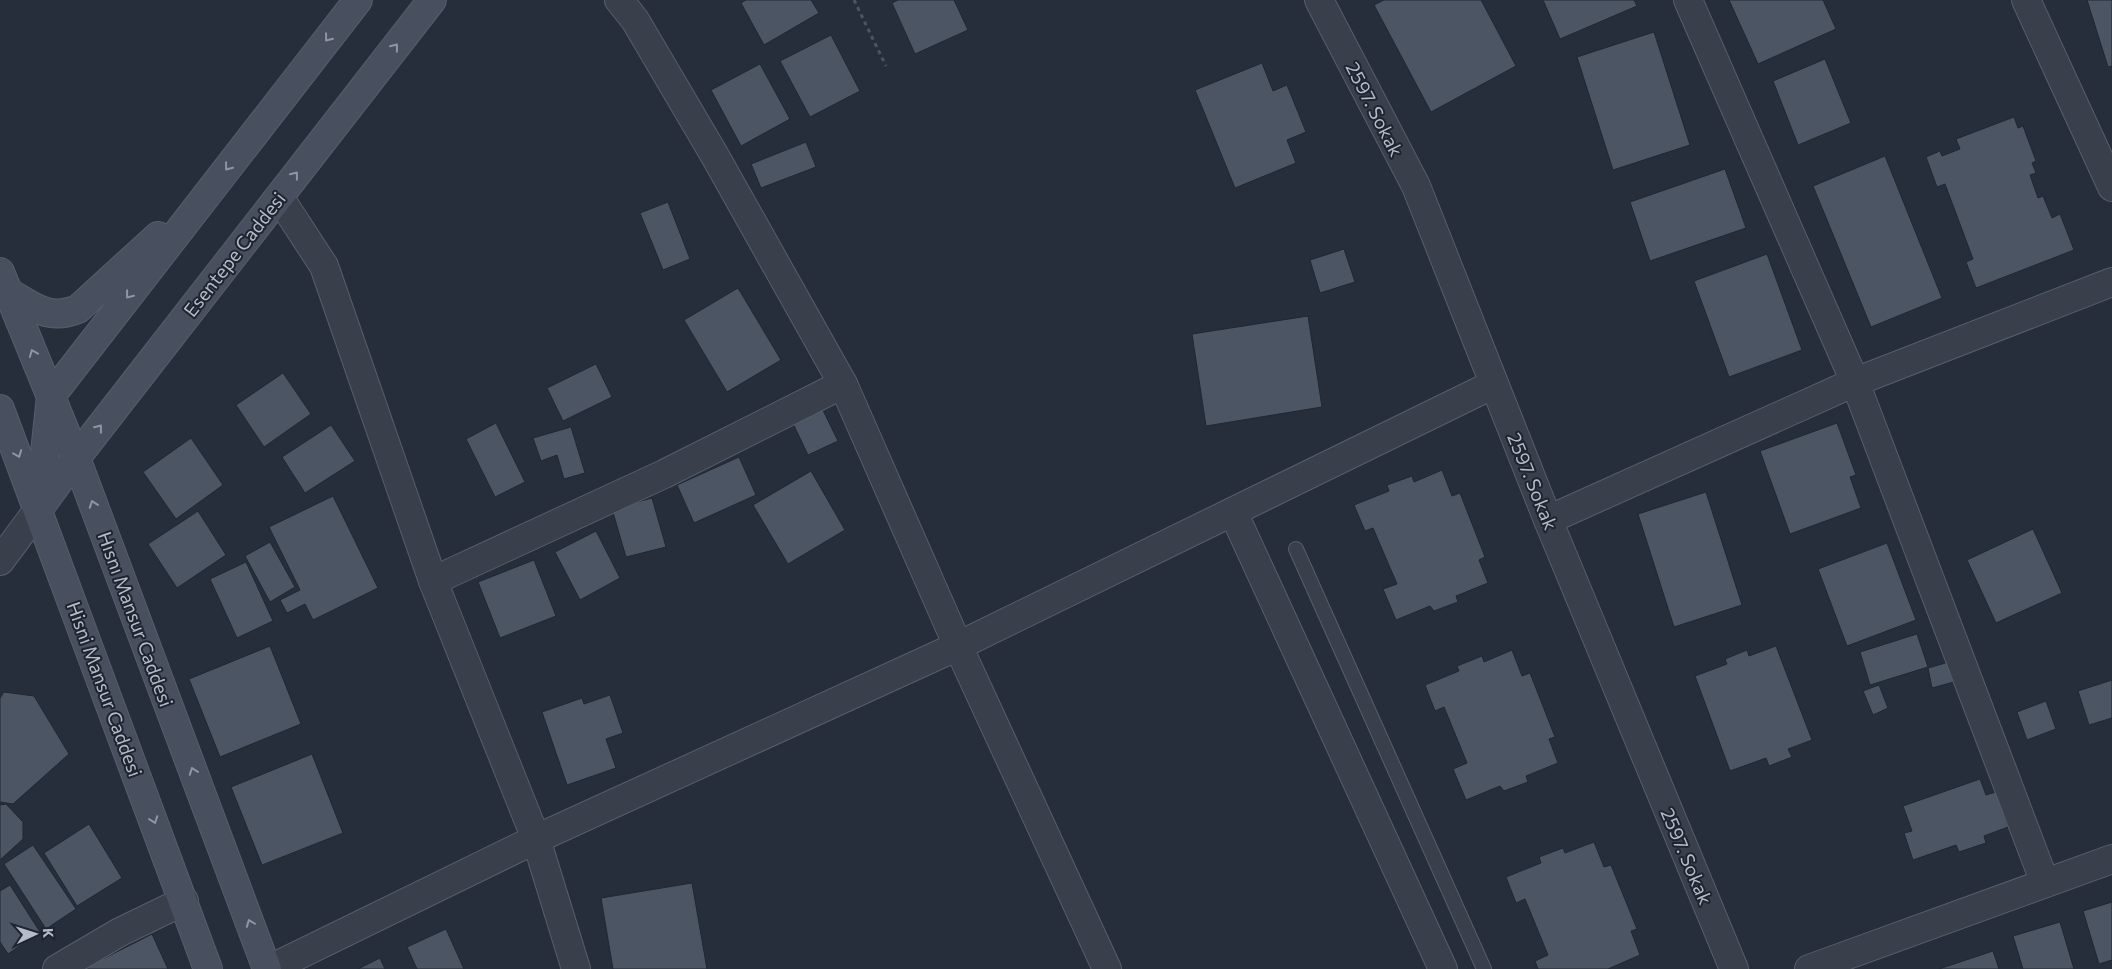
<svg xmlns="http://www.w3.org/2000/svg" width="2112" height="969" font-family="Commissioner,sans-serif">
  <style>
    .building { fill: #4c5564; stroke: #202733 }
    .lines { fill: none; stroke-linecap: round; stroke-linejoin: round }
    .service-casing { stroke: #575e6a; stroke-width: 16 }
    .minor-casing { stroke: #575e6a; stroke-width: 30 }
    .tertiary-casing { stroke: #575e6a; stroke-width: 30 }
    .secondary-casing { stroke: #575e6a; stroke-width: 30 }
    .path { stroke: #47585c; stroke-width: 3; stroke-dasharray: 4 4; stroke-linecap: butt }
    .service { stroke: #39404c; stroke-width: 14 }
    .minor { stroke: #39404c; stroke-width: 28 }
    .tertiary { stroke: #39404c; stroke-width: 28 }
    .secondary { stroke: #484f5f; stroke-width: 28 }
    .oneway { stroke: #8f95a3 }
    .labels { text-anchor: middle; dominant-baseline: central; stroke-width: 4; stroke-linejoin: round; paint-order: stroke }
    .street-label { font-size: 19px; fill: #b5bbc7; stroke: #1e2531 }
  </style>
  <rect width="100%" height="100%" fill="#262e3c"/>
  <!-- building -->
  <g class="building">
    <path d="M746 0H811L819 13 764 45 741 3Z"/>
    <path d="M898 0H954L968 30 915 54 892 3Z"/>
    <path d="M1384 0H1481L1516 66 1431 112 1374 5Z"/>
    <path d="M1543 0H1634L1637 6 1560 39Z"/>
    <path d="M1729 0H1823L1836 29 1758 64Z"/>
    <path d="M2087 0H2112V66L2108 67Z"/>
    <path d="M1654 32 1690 145 1613 170 1577 57Z"/>
    <path d="M831 35 860 91 810 117 780 61Z"/>
    <path d="M1825 59 1851 123 1798 145 1773 81Z"/>
    <path d="M1262 63 1273 91 1287 85 1306 132 1287 140 1296 163 1235 188 1195 90Z"/>
    <path d="M760 64 790 119 741 146 711 90Z"/>
    <path d="M2014 117 2018 128 2023 126 2036 161 2032 163 2036 173 2030 175 2038 198 2043 196 2052 218 2060 214 2074 250 1976 288 1966 262 1973 259 1945 184 1937 187 1926 157 1940 151 1942 156 1960 149 1956 139Z"/>
    <path d="M806 142 816 167 761 188 751 164Z"/>
    <path d="M1885 156 1942 298 1871 327 1813 186Z"/>
    <path d="M1725 169 1746 228 1650 261 1630 202Z"/>
    <path d="M668 202 690 259 663 270 640 213Z"/>
    <path d="M1344 249 1355 282 1320 293 1310 260Z"/>
    <path d="M1767 254 1802 350 1729 377 1694 281Z"/>
    <path d="M738 288 781 360 727 392 684 320Z"/>
    <path d="M1308 316 1322 407 1206 426 1192 334Z"/>
    <path d="M596 364 612 397 563 421 547 388Z"/>
    <path d="M283 373 311 414 264 447 236 405Z"/>
    <path d="M817 398 838 441 808 455 788 413Z"/>
    <path d="M496 423 525 482 495 497 466 439Z"/>
    <path d="M1837 423 1856 475 1850 477 1861 508 1790 534 1760 451Z"/>
    <path d="M331 425 355 461 305 493 282 457Z"/>
    <path d="M571 427 585 473 564 479 557 455 541 461 533 438Z"/>
    <path d="M191 438 223 485 176 519 143 472Z"/>
    <path d="M739 457 756 495 694 523 677 485Z"/>
    <path d="M1442 470 1452 496 1460 493 1485 557 1479 560 1488 583 1456 596 1458 602 1434 611 1430 606 1396 620 1383 589 1397 584 1373 528 1365 531 1354 505 1389 491 1387 485 1412 476 1414 482Z"/>
    <path d="M811 471 845 530 788 564 753 505Z"/>
    <path d="M1706 492 1742 605 1674 627 1638 514Z"/>
    <path d="M333 496 378 588 313 620 305 604 287 613 280 600 300 590 269 527Z"/>
    <path d="M652 498 666 547 626 557 612 509Z"/>
    <path d="M198 511 226 555 177 588 148 544Z"/>
    <path d="M2033 529 2062 593 1996 623 1967 560Z"/>
    <path d="M596 531 620 578 580 600 555 552Z"/>
    <path d="M270 542 295 587 270 602 245 556Z"/>
    <path d="M1887 543 1916 620 1847 646 1818 569Z"/>
    <path d="M534 560 556 616 500 638 478 582Z"/>
    <path d="M246 562 273 621 237 638 210 579Z"/>
    <path d="M1917 634 1928 667 1870 685 1860 652Z"/>
    <path d="M270 646 301 724 220 757 189 679Z"/>
    <path d="M1776 646 1812 740 1788 749 1792 757 1769 766 1766 758 1730 771 1695 676 1727 664 1725 659 1747 650 1749 656Z"/>
    <path d="M1512 650 1522 676 1530 673 1555 737 1549 739 1558 763 1526 776 1528 782 1504 791 1500 786 1466 800 1453 769 1467 763 1444 707 1435 711 1425 685 1459 671 1457 666 1482 656 1484 662Z"/>
    <path d="M1956 660 1961 680 1932 688 1928 668Z"/>
    <path d="M2112 680V718L2089 725 2078 691Z"/>
    <path d="M1879 685 1888 708 1873 715 1863 691Z"/>
    <path d="M4 692 34 696 69 754 13 804 0 802V698Z"/>
    <path d="M610 695 623 733 606 739 616 768 567 785 542 712 582 698 584 704Z"/>
    <path d="M2046 701 2056 729 2027 740 2017 712Z"/>
    <path d="M312 754 343 833 262 865 231 787Z"/>
    <path d="M1980 779 1986 795 1996 792 2008 827 1984 836 1986 843 1959 852 1956 845 1913 860 1904 833 1912 831 1903 806Z"/>
    <path d="M6 804 23 822V839L0 860V805Z"/>
    <path d="M89 824 122 878 77 906 44 853Z"/>
    <path d="M1594 842 1604 867 1611 865 1637 929 1631 931 1640 955 1608 969H1538L1535 961 1548 955 1525 899 1516 903 1506 877 1541 863 1539 857 1563 848 1565 853Z"/>
    <path d="M33 845 76 909 46 929 4 864Z"/>
    <path d="M692 883 707 969H613L601 898Z"/>
    <path d="M10 885 40 932 8 954 0 942V891Z"/>
    <path d="M2112 902V960L2099 964 2083 911Z"/>
    <path d="M2060 922 2074 969H2023L2013 936Z"/>
    <path d="M446 929 464 969H417L407 947Z"/>
    <path d="M152 934 168 969H83Z"/>
    <path d="M1993 951 1999 969H1939Z"/>
    <path d="M380 958 385 969H358Z"/>
  </g>
  <g class="lines">
    <defs>
      <path id="service" d="M1296 549 1484 969"/>
      <g id="minor">
        <path d="M619 0 635 20 715 156 843 384 958 646 1107 969"/>
        <path d="M1319 0 1416 186 1548 520 1734 969"/>
        <path d="M1688 0 1855 382 2045 883"/>
        <path d="M2026 0 2112 187"/>
        <path d="M279 197 324 266 433 581 536 839 576 969"/>
        <path d="M1233 512 1443 969"/>
        <path d="M1548 520 1855 382 2112 282"/>
        <path d="M433 581 664 474 843 384"/>
        <path d="M57 969 120 932 184 901"/>
        <path d="M270 969 536 839 958 646 1494 384"/>
        <path d="M1809 969 2112 859"/>
      </g>
      <path id="tertiary" d="M0 561 38 510"/>
      <g id="secondary">
        <path d="M0 272 76 458 267 969"/>
        <path d="M8 292C34 307 48 321 78 309L158 236"/>
        <path d="M0 409 208 969"/>
        <path d="M39 508 51 396 358 0"/>
        <path d="M38 510 76 458 432 0"/>
      </g>
    </defs>
    <!-- service casing -->
    <use href="#service" class="service-casing"/>
    <!-- minor casing -->
    <use href="#minor" class="minor-casing"/>
    <!-- tertiary casing -->
    <use href="#tertiary" class="tertiary-casing"/>
    <!-- secondary casing -->
    <use href="#secondary" class="secondary-casing"/>
    <!-- path -->
    <path class="path" d="M854 0 886 66"/>
    <!-- service -->
    <use href="#service" class="service"/>
    <!-- minor -->
    <use href="#minor" class="minor"/>
    <!-- tertiary -->
    <use href="#tertiary" class="tertiary"/>
    <!-- secondary -->
    <use href="#secondary" class="secondary"/>
  </g>
  <!-- one-way arrows -->
  <defs><path id="oneway-chevron" d="M-2-3.5L2.5 0L-2 3.5" fill="none" stroke-width="1.6" stroke-linecap="round" stroke-linejoin="round" transform="scale(1.25)"/></defs>
  <g class="oneway">
    <use href="#oneway-chevron" transform="translate(328 38) rotate(128)"/>
    <use href="#oneway-chevron" transform="translate(395 47) rotate(-52)"/>
    <use href="#oneway-chevron" transform="translate(228 167) rotate(128)"/>
    <use href="#oneway-chevron" transform="translate(295 175) rotate(-52)"/>
    <use href="#oneway-chevron" transform="translate(129 295) rotate(128)"/>
    <use href="#oneway-chevron" transform="translate(33 353) rotate(-112)"/>
    <use href="#oneway-chevron" transform="translate(99 428) rotate(-52)"/>
    <use href="#oneway-chevron" transform="translate(18 454) rotate(69)"/>
    <use href="#oneway-chevron" transform="translate(93 504) rotate(-110)"/>
    <use href="#oneway-chevron" transform="translate(193 771) rotate(-110)"/>
    <use href="#oneway-chevron" transform="translate(154 820) rotate(70)"/>
    <use href="#oneway-chevron" transform="translate(250 923) rotate(-111)"/>
  </g>
  <g class="labels">
    <!-- street labels -->
    <g class="street-label">
      <text transform="translate(1375 109) rotate(63)">2597. Sokak</text>
      <text transform="translate(234 254) rotate(-52)">Esentepe Caddesi</text>
      <text transform="translate(1533 481) rotate(68)">2597. Sokak</text>
      <text transform="translate(136 619) rotate(70)">Hısnı Mansur Caddesi</text>
      <text transform="translate(105 689) rotate(70)">Hisni Mansur Caddesi</text>
      <text transform="translate(1687 856) rotate(67)">2597. Sokak</text>
    </g>
  </g>
  <!-- north arrow -->
  <g transform="translate(35 934) rotate(86)" stroke="#1e2531" stroke-width="4" paint-order="stroke">
  <path d="M0-4L9 19L0 12L-9 19Z" fill="#b5bbc7"/>
  <text y="-8" font-size="14" font-weight="bold" text-anchor="middle" fill="#b5bbc7">K</text>
  </g>
</svg>
